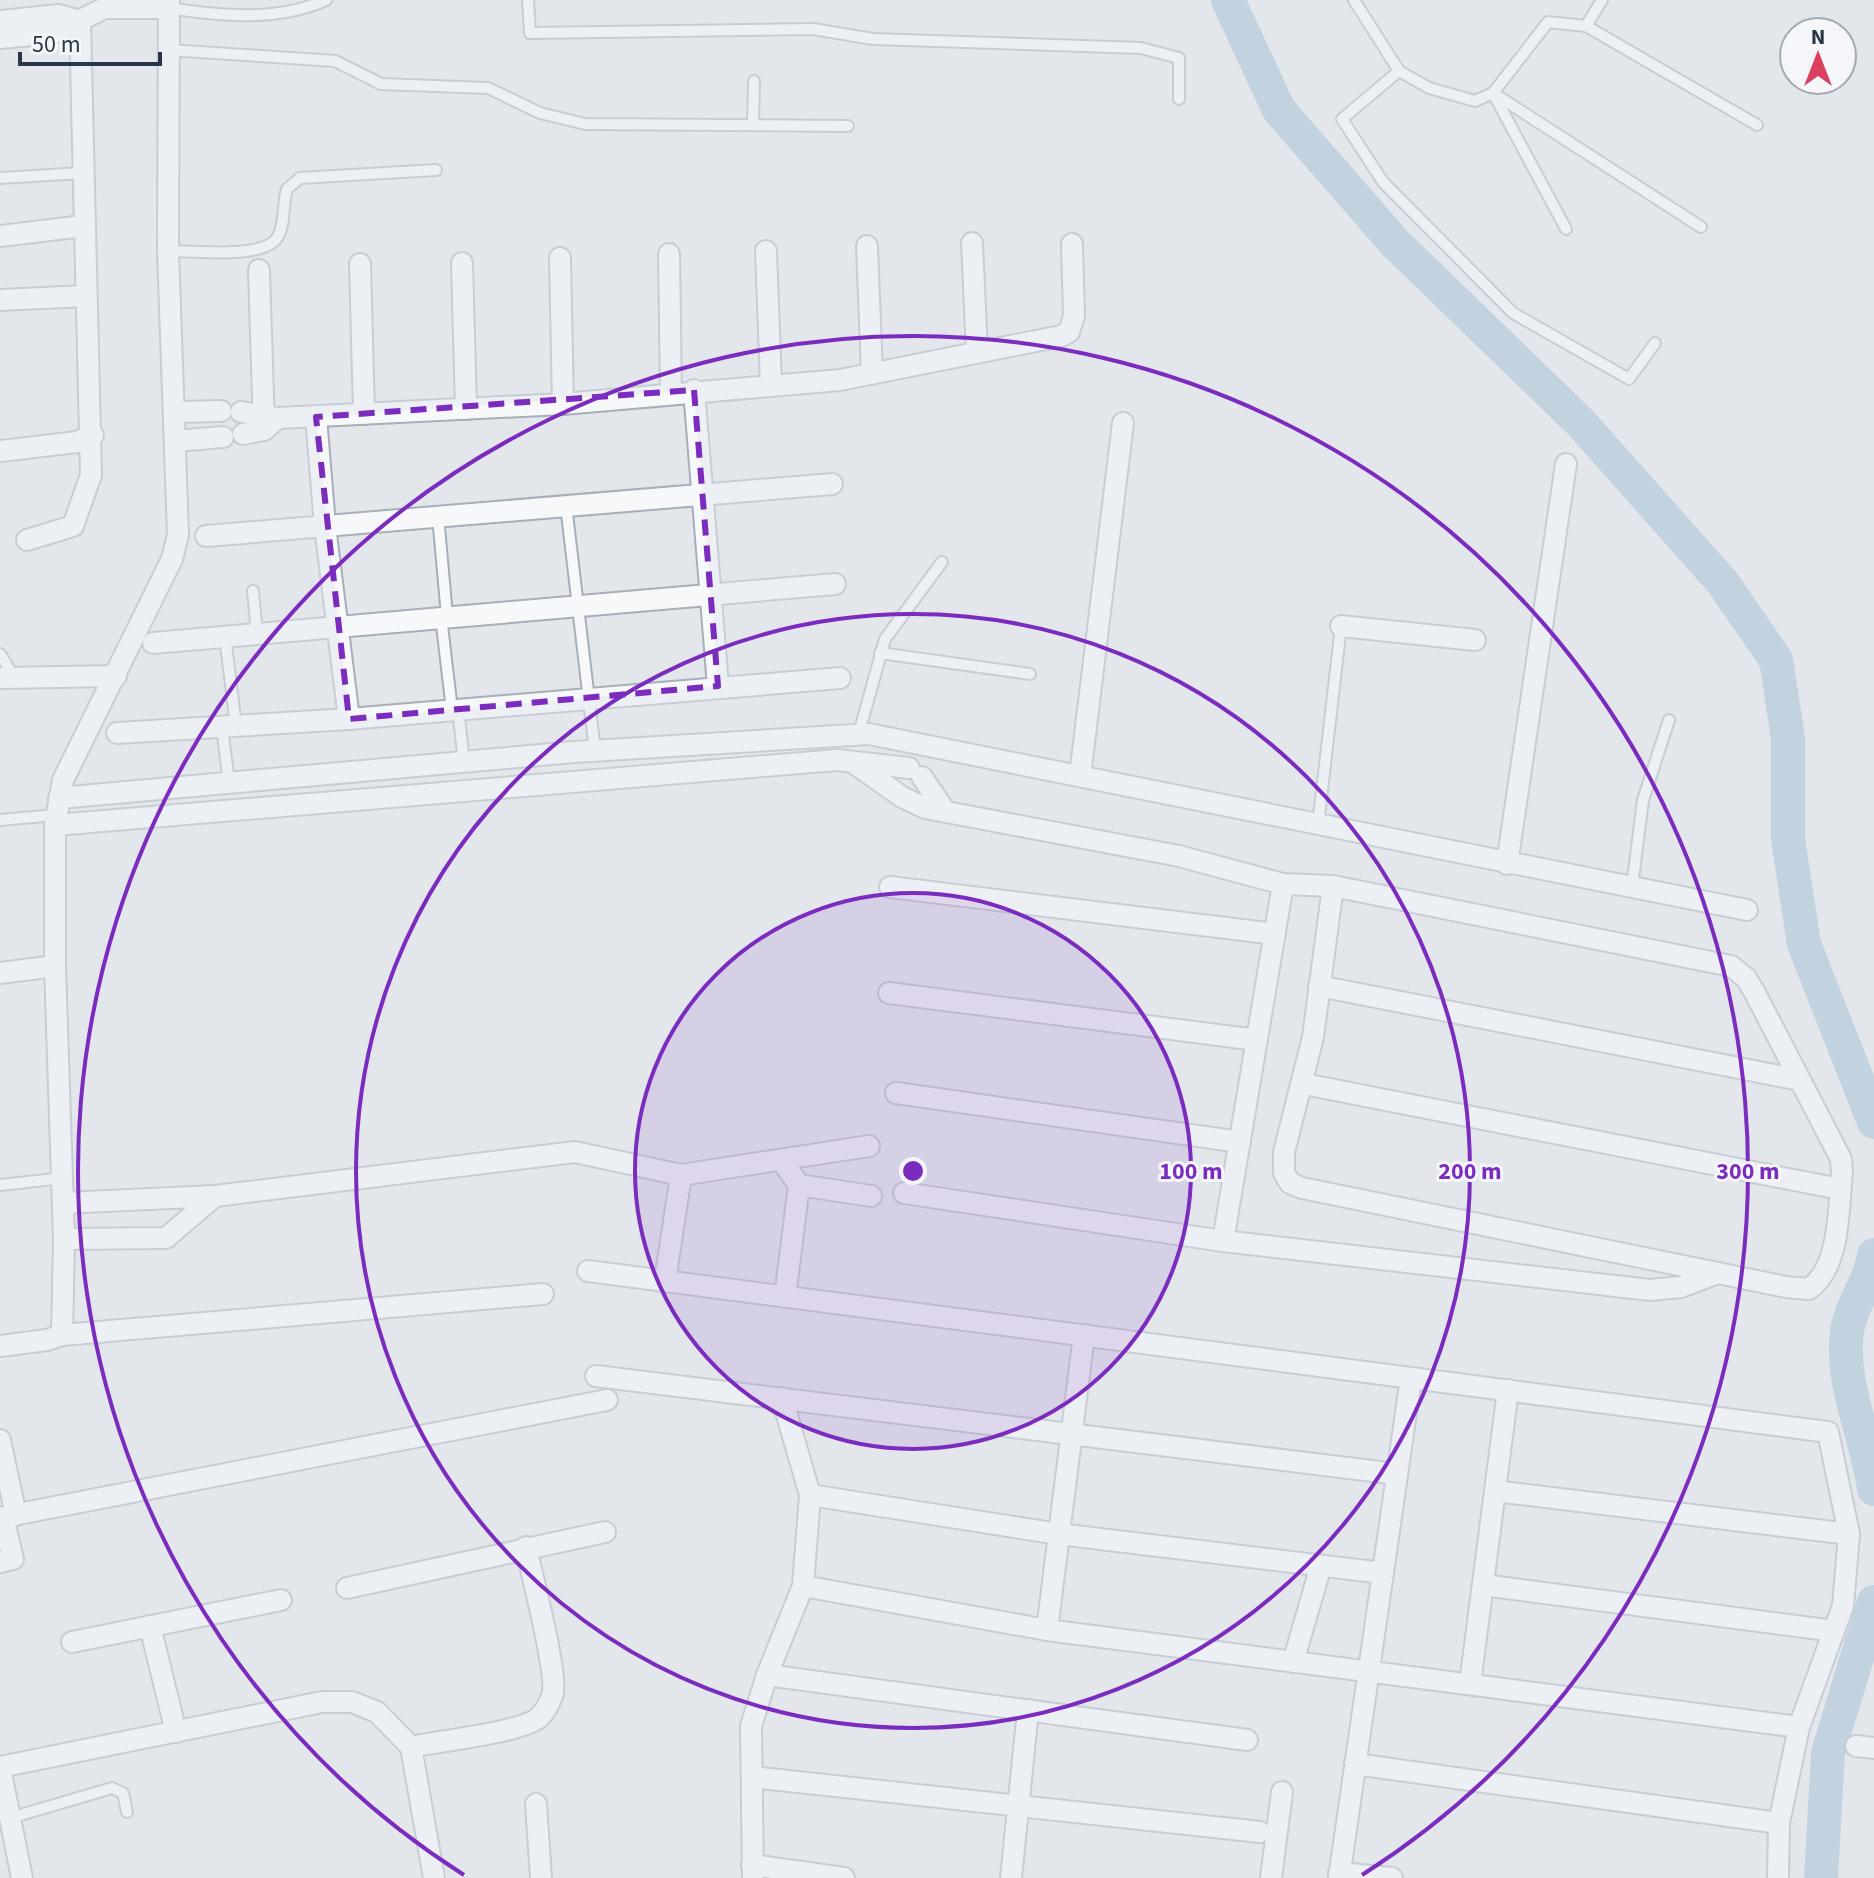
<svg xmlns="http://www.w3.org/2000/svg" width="1874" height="1878" font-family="'Source Sans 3',sans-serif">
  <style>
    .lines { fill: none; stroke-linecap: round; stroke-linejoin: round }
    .river { stroke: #9cb8cf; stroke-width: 34 }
    .lane-casing { stroke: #a7aeb7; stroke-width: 14 }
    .street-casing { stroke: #a7aeb7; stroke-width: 24 }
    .lane { stroke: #f7f8fa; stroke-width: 10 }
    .street { stroke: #f7f8fa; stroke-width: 20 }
    .marked { fill: none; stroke: #7b2cbf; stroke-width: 6; stroke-dasharray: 16 10; stroke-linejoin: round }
    .ring { fill: none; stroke: #7b2cbf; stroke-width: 4 }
    .centre { fill: #7b2cbf; stroke: #f4f6f9; stroke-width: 4 }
    .ring-label { font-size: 24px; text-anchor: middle; font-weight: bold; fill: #7b2cbf; stroke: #f4f6f9; stroke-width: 6; stroke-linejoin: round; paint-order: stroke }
  </style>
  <rect width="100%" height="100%" fill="#e3e7ec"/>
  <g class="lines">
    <!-- river -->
    <g class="river">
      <path d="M1228 0 1279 110 1395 243 1581 423 1723 583 1776 660 1788 738V839L1804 944 1874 1122"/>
      <path d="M1874 1255C1871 1281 1851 1304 1847 1331 1840 1385 1867 1436 1874 1489"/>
      <path d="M1821 1878 1828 1753 1874 1602"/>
    </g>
    <defs>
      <g id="lane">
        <path d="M528 0 530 33 813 29 873 39 1141 48 1179 58V99"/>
        <path d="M1354 0 1399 71 1429 88 1475 101 1493 93 1566 229"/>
        <path d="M1602 0 1586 26 1757 125"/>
        <path d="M169 8C221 16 277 22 326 0"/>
        <path d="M1586 26 1548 22 1493 93 1701 227"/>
        <path d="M169 50 335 61 381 84 488 88 540 113 585 124 848 126"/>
        <path d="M1399 71 1342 119 1383 182 1513 313 1629 379 1655 343"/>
        <path d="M753 125 754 81"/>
        <path d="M0 178 82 173"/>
        <path d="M168 251C193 251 263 259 277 238 286 224 282 204 287 189L300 178 436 170"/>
        <path d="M566 505 595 751"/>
        <path d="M438 516 447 616"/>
        <path d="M253 591 257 634"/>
        <path d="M441 617 452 710"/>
        <path d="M225 636 236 726"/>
        <path d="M880 653 1030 674"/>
        <path d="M0 654 14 677"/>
        <path d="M458 709 464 762"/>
        <path d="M222 727 229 783"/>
        <path d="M859 733 885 639 942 562"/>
        <path d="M0 820 56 815"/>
        <path d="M1318 825 1341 626"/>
        <path d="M1632 887 1643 800 1669 720"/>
        <path d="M0 1185 63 1178"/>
        <path d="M10 1818 112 1788 123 1793 127 1812"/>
      </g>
      <g id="street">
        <path d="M0 21 59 15 80 21 91 475 73 526 27 540"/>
        <path d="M0 38 54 33 105 8H169"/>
        <path d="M0 236 83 226"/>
        <path d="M972 243 977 353"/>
        <path d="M867 246 872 374"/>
        <path d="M766 251 771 385"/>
        <path d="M669 254 671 393"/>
        <path d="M560 258 563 404"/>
        <path d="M462 263 466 409"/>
        <path d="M360 264 364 414"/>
        <path d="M259 270 264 430"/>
        <path d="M0 300 85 296"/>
        <path d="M694 390 718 686"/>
        <path d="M175 412 221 411"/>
        <path d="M241 412 278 418 264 430 243 434"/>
        <path d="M316 417 325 526 349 719"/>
        <path d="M278 418 563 404 840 380 1061 336 1069 332 1074 316 1072 244"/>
        <path d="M175 441 223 437"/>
        <path d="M0 451 77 442 93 435"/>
        <path d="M206 536 832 484"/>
        <path d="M1341 626 1475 640"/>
        <path d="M153 643 835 584"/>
        <path d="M0 678 116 676"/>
        <path d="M117 733 349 719 840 678"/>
        <path d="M854 763 902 797 925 808 1179 856 1283 884 1333 886 1731 966 1746 978 1755 993 1841 1159 1842 1173C1838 1209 1841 1266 1809 1289L1786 1287 1302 1188 1290 1183 1284 1173V1152L1313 1037 1333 886"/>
        <path d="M1080 776 1123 423"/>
        <path d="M922 777 945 811"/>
        <path d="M59 798 574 752 869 734 1747 910"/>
        <path d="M55 825 837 760 909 768"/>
        <path d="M1507 864 1566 464"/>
        <path d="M890 887 1275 934"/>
        <path d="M0 973 55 966"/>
        <path d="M1319 986 1800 1080"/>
        <path d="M889 993 1257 1040"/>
        <path d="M1304 1084 1840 1189"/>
        <path d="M896 1093 1240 1142"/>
        <path d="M781 1160 799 1185 871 1196"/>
        <path d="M904 1193 1223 1241 1650 1290 1681 1287 1718 1273"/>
        <path d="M215 1196 575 1152 681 1175 869 1146"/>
        <path d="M63 1203 215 1196 166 1238 64 1239"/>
        <path d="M1223 1241 1283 884"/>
        <path d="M588 1271 1828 1432 1849 1534 1843 1606 1799 1727 1779 1823 1778 1878"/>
        <path d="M665 1281 681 1175"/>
        <path d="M785 1297 799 1185"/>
        <path d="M62 1335 64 1239 55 966V825L63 780 172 559 178 535 168 251 169 0"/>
        <path d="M1084 1335 1047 1630 1799 1727"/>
        <path d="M0 1346 47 1340 62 1335 543 1294"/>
        <path d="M596 1376 1397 1474"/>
        <path d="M0 1440 16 1515"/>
        <path d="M1495 1491 1849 1534"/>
        <path d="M810 1495 1059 1534 1383 1573"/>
        <path d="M0 1562 13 1559 3 1517 607 1400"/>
        <path d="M1483 1585 1834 1631"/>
        <path d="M803 1586 1047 1630"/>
        <path d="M347 1588 605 1532"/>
        <path d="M150 1626 176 1732"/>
        <path d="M72 1642 281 1600"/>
        <path d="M1293 1662 1321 1566"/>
        <path d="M767 1675 1247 1740"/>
        <path d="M1470 1684 1508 1390"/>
        <path d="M1856 1746 1874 1748"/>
        <path d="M411 1747C439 1741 516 1733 537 1719 544 1714 551 1701 553 1693 557 1670 532 1576 526 1547"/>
        <path d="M1355 1764 1779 1823"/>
        <path d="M0 1767 322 1702H352L377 1712 411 1747 434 1878"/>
        <path d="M0 1768 22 1878"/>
        <path d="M752 1777 1260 1832"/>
        <path d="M536 1804 541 1878"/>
        <path d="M752 1865 844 1878"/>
        <path d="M1339 1873 1392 1878"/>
        <path d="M753 1878 751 1726 767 1675 803 1586 810 1495 782 1398"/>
        <path d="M1011 1878 1028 1710"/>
        <path d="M1271 1878 1282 1792"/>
        <path d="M1339 1878 1411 1378"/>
      </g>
    </defs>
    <!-- lane casing -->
    <use href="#lane" class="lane-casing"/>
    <!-- street casing -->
    <use href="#street" class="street-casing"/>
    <!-- lane -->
    <use href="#lane" class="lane"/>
    <!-- street -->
    <use href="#street" class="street"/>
  </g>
  <!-- marked area -->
  <path d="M0 0H1874V1878H0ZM694 390 718 686 349 719 316 417Z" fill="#e3e7ec" fill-opacity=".55" fill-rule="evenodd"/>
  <path class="marked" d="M694 390 718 686 349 719 316 417Z"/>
  <!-- distance rings -->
  <circle cx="913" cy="1171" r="278" fill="#7b2cbf" fill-opacity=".12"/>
  <g class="ring">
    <circle cx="913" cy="1171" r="278"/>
    <circle cx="913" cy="1171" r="557"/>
    <path d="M464 1875A835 835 0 1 1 1362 1875"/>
  </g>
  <circle cx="913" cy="1171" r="12" class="centre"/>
  <g class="ring-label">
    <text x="1191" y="1179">100 m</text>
    <text x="1470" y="1179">200 m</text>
    <text x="1748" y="1179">300 m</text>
  </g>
  <!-- north arrow -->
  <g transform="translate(1818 56)"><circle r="38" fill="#f4f6f9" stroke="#a3a9b2" stroke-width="2"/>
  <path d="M0-6L14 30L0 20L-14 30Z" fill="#da4060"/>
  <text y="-12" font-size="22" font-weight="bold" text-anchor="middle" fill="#293647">N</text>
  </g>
  <!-- scale -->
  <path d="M20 52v12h140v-12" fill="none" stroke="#293647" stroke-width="4"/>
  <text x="32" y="52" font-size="24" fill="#293647" stroke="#f4f6f9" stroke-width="6" paint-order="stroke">50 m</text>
</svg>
